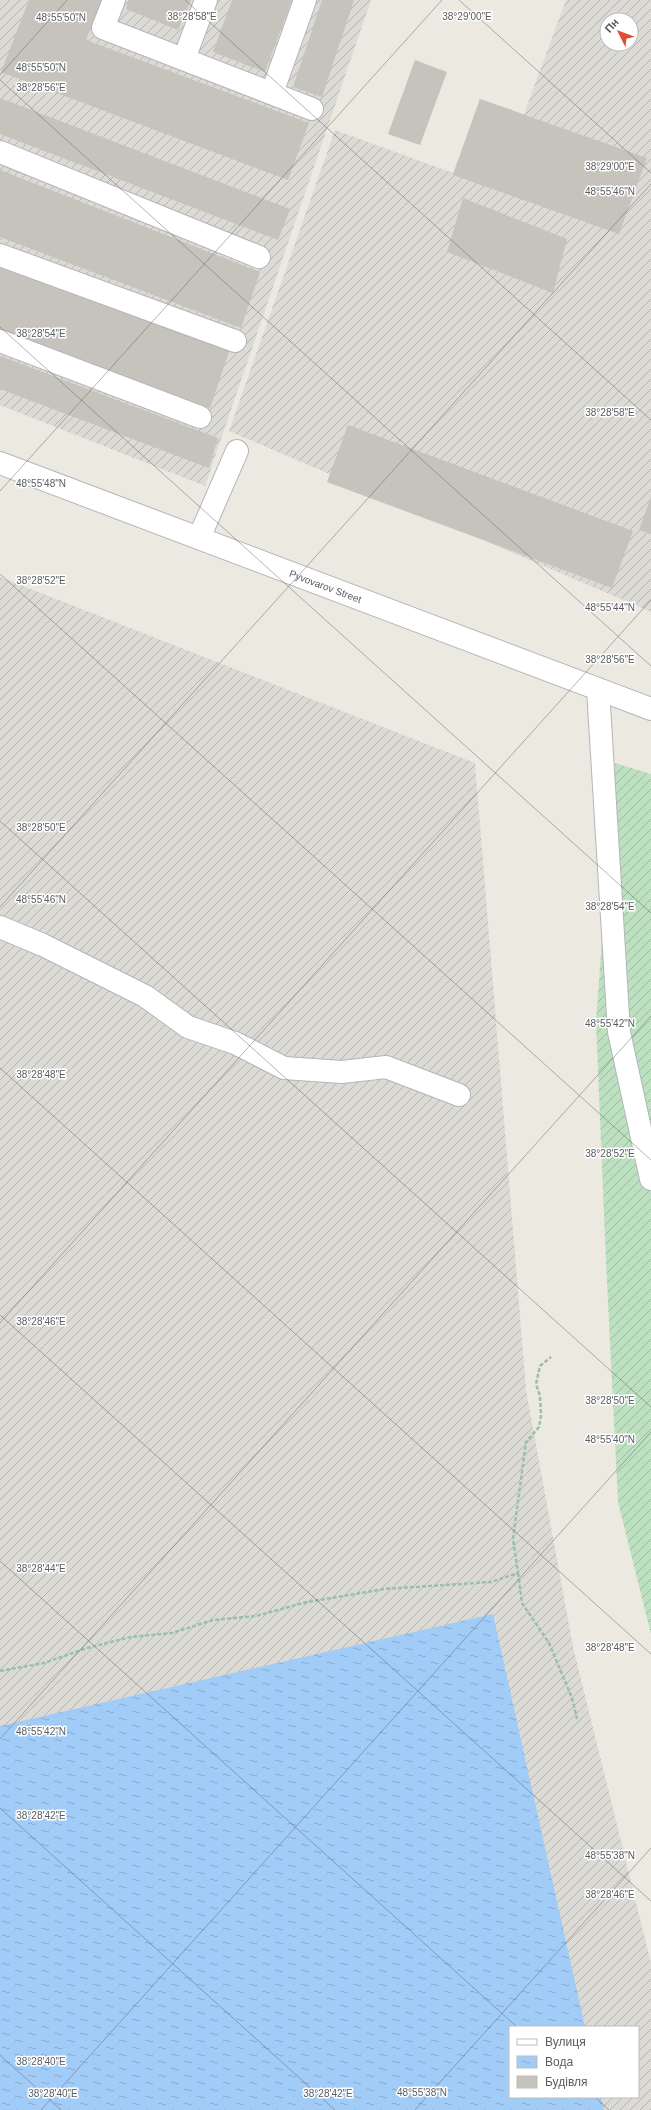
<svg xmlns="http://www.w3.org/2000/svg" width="651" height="2110" font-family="Arial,sans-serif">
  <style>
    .industrial { fill: url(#industrial-furrows); fill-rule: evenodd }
    .garden { fill: url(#garden-furrows) }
    .water { fill: url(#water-ripples) }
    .building { fill: #c6c3bd }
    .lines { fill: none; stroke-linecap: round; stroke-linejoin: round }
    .minor-casing { stroke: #b3b5ba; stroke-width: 24 }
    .path { stroke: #98c1a7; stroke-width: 2.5; stroke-dasharray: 4 2; stroke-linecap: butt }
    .minor { stroke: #fff; stroke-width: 22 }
    .ticks { fill: none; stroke: #595b60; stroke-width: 1; stroke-opacity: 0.45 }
    .labels { text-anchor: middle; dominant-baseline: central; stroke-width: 3; stroke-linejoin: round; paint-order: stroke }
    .street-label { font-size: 10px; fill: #595b60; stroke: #fff }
    .ticks-label { font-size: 10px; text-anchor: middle; fill: #595b60; stroke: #fff; stroke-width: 3; stroke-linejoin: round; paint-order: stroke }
  </style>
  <defs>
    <pattern id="industrial-furrows" width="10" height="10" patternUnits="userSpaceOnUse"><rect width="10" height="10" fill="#dcdad4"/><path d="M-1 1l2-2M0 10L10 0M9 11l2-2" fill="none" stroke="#b5b4af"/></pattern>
    <pattern id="garden-furrows" width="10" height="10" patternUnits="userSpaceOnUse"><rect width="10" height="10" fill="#bde1c0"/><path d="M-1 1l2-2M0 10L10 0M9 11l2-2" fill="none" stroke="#9db99f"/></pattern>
    <pattern id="water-ripples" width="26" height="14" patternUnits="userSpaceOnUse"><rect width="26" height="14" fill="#a2ccf8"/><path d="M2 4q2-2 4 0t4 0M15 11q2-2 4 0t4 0" fill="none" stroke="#87a9cc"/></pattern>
  </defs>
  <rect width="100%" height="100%" fill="#ebe9e0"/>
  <!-- industrial -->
  <g class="industrial">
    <path d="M0 0H371L205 486 0 405Z"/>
    <path d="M566 0H651V612L229 431 335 130 453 173 480 99 524 114ZM607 20H631V44H607Z"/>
    <path d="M0 577 475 763 526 1390 573 1647 651 1963V2110H0ZM510 2027H638V2097H510Z"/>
  </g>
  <!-- garden -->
  <path class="garden" d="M615 763 651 774V1634L618 1502 606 1262 596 1022Z"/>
  <!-- water -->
  <path class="water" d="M493 1614 585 2027H510V2097H601L604 2110H0V1726Z"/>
  <!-- building -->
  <g class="building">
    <path d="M29 0H102L86 40 309 123 288 180 1 72Z"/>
    <path d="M129 0H191L178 30 126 9Z"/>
    <path d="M232 0H292L265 72 213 52Z"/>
    <path d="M322 0H354L322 97 293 87Z"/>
    <path d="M415 60 447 72 420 145 388 134Z"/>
    <path d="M0 98 290 209 278 240 0 134Z"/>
    <path d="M480 99 647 158 619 234 453 175Z"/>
    <path d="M0 170 260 272 241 328 0 237Z"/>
    <path d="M463 198 567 239 553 293 447 252Z"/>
    <path d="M0 262 230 349 210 408 0 329Z"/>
    <path d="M0 356 218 438 209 468 0 389Z"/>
    <path d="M348 425 633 531 612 588 327 482Z"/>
    <path d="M651 497V534L639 530Z"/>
  </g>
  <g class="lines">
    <defs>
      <g id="minor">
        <path d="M114 0 103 28 312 109"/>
        <path d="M184 59 206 0"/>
        <path d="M272 93 305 0"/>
        <path d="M0 152 259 257"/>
        <path d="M0 255 235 341"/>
        <path d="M0 341 200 417"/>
        <path id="s1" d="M0 463 651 709"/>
        <path d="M199 538 237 451"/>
        <path d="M598 689 619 1032 651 1179"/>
        <path d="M0 927 43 945 145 996 188 1027 235 1043 284 1068 342 1072 386 1067 459 1095"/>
      </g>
    </defs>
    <!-- minor casing -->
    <use href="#minor" class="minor-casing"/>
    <!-- path -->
    <g class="path">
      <path d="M518 1573 522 1603 549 1643 572 1698 577 1719"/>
      <path d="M0 1671 44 1663 87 1648 131 1637 172 1633 213 1620 256 1616 307 1602 384 1589 491 1582 518 1573 513 1539 526 1442 539 1427 541 1416 540 1396 536 1384 540 1366 551 1357"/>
    </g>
    <!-- minor -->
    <use href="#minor" class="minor"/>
  </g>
  <!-- ticks -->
  <path class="ticks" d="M185 0 651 420M459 0 651 173M0 75 67 0M0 80 651 666M0 327 651 913M0 491 442 0M0 574 651 1160M0 821 651 1407M0 907 651 184M0 1068 651 1654M0 1315 651 1901M0 1323 651 600M0 1561 517 2027M0 1739 651 1016M0 1808 335 2110M0 2055 61 2110M595 2097 609 2110M41 2110 651 1432M415 2110 651 1848"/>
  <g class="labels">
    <!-- street labels -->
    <g class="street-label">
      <text stroke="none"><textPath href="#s1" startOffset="348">Pyvovarov Street</textPath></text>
    </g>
  </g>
  <g class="ticks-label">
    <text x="192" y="20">38°28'58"E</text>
    <text x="467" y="20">38°29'00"E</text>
    <text x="61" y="21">48°55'50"N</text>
    <text x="41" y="71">48°55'50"N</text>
    <text x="41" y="91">38°28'56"E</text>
    <text x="610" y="170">38°29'00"E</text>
    <text x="610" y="195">48°55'46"N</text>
    <text x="41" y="337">38°28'54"E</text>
    <text x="610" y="416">38°28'58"E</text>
    <text x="41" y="487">48°55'48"N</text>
    <text x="41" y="584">38°28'52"E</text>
    <text x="610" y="611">48°55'44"N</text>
    <text x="610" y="663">38°28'56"E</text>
    <text x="41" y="831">38°28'50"E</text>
    <text x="41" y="903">48°55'46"N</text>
    <text x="610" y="910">38°28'54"E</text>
    <text x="610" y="1027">48°55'42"N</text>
    <text x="41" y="1078">38°28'48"E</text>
    <text x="610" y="1157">38°28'52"E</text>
    <text x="41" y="1325">38°28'46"E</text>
    <text x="610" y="1404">38°28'50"E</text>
    <text x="610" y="1443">48°55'40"N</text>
    <text x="41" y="1572">38°28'44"E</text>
    <text x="610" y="1651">38°28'48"E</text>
    <text x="41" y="1735">48°55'42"N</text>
    <text x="41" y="1819">38°28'42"E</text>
    <text x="610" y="1859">48°55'38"N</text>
    <text x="610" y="1898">38°28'46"E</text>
    <text x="41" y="2065">38°28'40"E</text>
    <text x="422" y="2096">48°55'38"N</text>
    <text x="53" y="2097">38°28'40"E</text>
    <text x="328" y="2097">38°28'42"E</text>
  </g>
  <!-- legend -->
  <rect x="509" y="2026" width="130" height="72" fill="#ffffff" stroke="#bdbdbf"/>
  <rect x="517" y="2039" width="20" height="6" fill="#ffffff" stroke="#bdbdbf"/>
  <text x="545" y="2046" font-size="12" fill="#595b60">Вулиця</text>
  <rect x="517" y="2056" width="20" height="12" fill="url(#water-ripples)" stroke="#bdbdbf"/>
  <text x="545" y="2066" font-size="12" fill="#595b60">Вода</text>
  <rect x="517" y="2076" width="20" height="12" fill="#c6c3bd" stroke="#bdbdbf"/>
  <text x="545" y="2086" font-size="12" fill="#595b60">Будівля</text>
  <!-- north arrow -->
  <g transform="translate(619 32) rotate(312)"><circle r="19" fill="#ffffff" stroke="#bdbdbf"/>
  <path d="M0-3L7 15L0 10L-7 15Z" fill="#db4f35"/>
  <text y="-6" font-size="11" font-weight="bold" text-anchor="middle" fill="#595b60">Пн</text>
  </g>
</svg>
